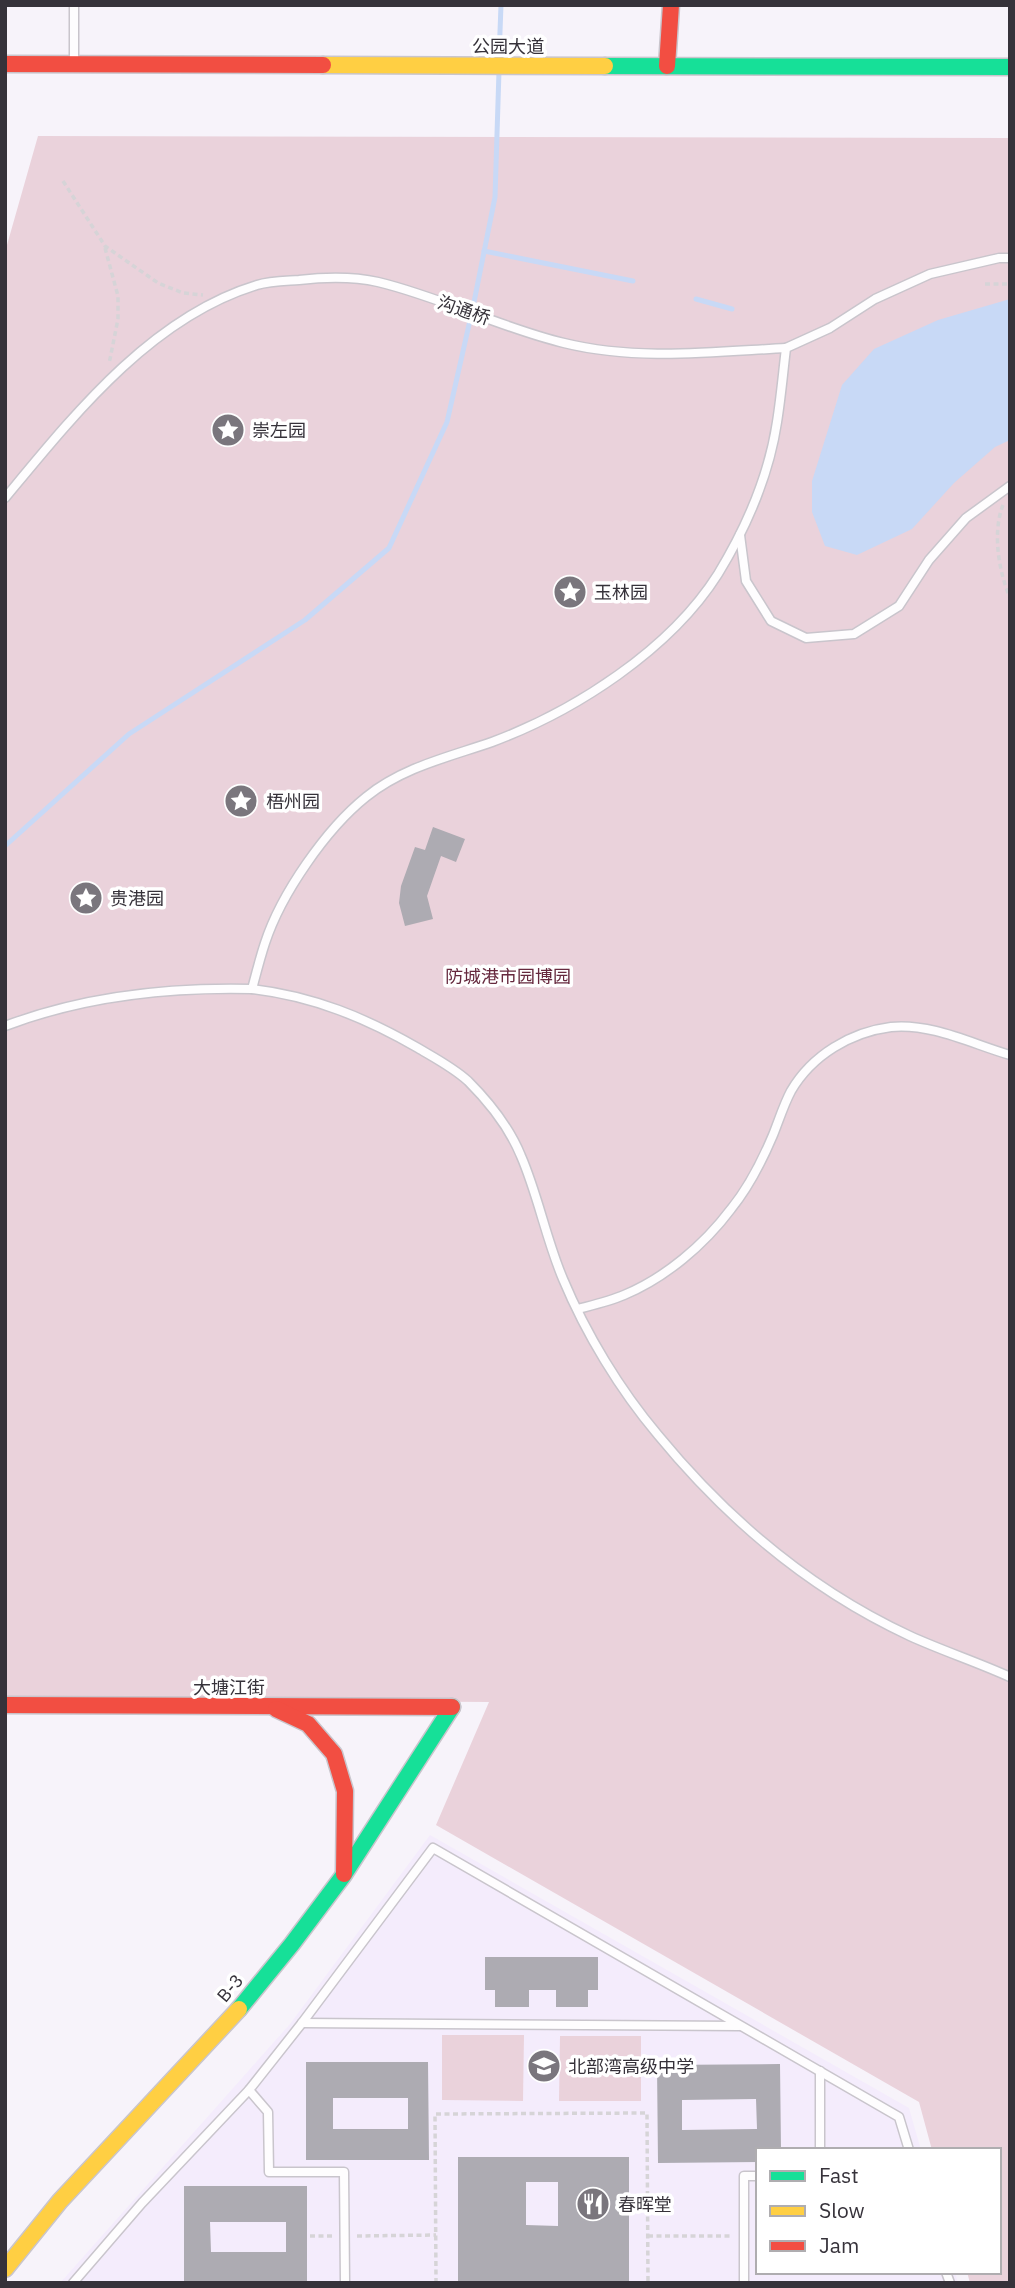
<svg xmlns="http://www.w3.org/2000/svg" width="1015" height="2288" font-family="'IBM Plex Sans','Noto Sans SC',sans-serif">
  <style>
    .built { fill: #f4ecfc }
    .green { fill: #ead2db }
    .water { fill: #c8d9f6 }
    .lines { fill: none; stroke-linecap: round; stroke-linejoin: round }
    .stream { stroke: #c8d9f6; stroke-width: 5 }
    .building { fill: #adabb2; fill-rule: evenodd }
    .lane-casing { stroke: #c9c5cc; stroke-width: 11 }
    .fast-casing { stroke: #c9c5cc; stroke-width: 19 }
    .slow-casing { stroke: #c9c5cc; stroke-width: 19 }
    .jam-casing { stroke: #c9c5cc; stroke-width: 19 }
    .path { stroke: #d6d4d7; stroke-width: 3.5; stroke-dasharray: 5 3.5; stroke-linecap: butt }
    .lane { stroke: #fefdfe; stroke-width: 8 }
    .fast { stroke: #16e098; stroke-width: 16 }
    .slow { stroke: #ffcf43; stroke-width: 16 }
    .jam { stroke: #f24e42; stroke-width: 16 }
    .labels { text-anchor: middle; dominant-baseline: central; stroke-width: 7; stroke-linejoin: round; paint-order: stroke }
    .street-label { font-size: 18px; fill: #36323a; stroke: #fff }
    .poi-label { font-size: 18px; fill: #36323a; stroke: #fff; text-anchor: start }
    .park-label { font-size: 18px; fill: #66293e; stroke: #fff }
  </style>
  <rect width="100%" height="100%" fill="#f7f3fa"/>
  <!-- built -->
  <path class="built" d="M430 1835 909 2108 921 2150H758V2272H955L958 2283H60L290 2024Z"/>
  <!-- green -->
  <g class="green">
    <path d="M38 136 1010 138V2283H970L967 2272H999V2150H932L919 2102 436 1825 489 1702 5 1699V252Z"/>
    <path d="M442 2035H524L523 2101 442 2100Z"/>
    <path d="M560 2036H641V2101H559Z"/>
  </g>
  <!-- water -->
  <path class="water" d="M1010 299V440L995 447 954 483 912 529 857 555 825 546 812 512V481L842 385 874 349 938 320Z"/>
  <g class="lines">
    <!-- stream -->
    <g class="stream">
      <path d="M499 58 501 5"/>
      <path d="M484 251 633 281"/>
      <path d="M696 299 732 309"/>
      <path d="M5 846 129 734 305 620 389 548 447 422 473 307 495 197 499 71"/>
    </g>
  </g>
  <!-- building -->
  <g class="building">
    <path d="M433 827 465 839 456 862 441 856 427 896 433 919 405 926 399 903 401 886 415 847 425 850Z"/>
    <path d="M485 1957H598V1990H588V2007H556V1990H529V2007H495V1990H485Z"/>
    <path d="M306 2062H428L429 2160H306ZM333 2098H408V2129H333Z"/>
    <path d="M780 2064 781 2150H758V2162L658 2163 657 2065ZM756 2099 757 2129 682 2130V2100Z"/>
    <path d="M458 2157H629V2283H458ZM526 2182H558V2226L526 2225Z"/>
    <path d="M184 2186H307V2283H184ZM210 2222H286V2252H211Z"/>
  </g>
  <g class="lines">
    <defs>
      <g id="lane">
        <path d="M74 5V62"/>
        <path d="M1010 258H999L930 274 875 299 830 328 786 348C783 373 781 397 777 422 769 475 746 528 718 574 670 650 575 711 492 742 449 757 403 767 366 797 326 829 281 894 265 943 260 958 256 974 252 989 313 996 366 1018 418 1048 435 1058 454 1068 468 1081 489 1102 510 1129 521 1156 538 1195 546 1239 563 1279 586 1334 620 1390 658 1435 727 1519 811 1590 910 1636 943 1651 977 1662 1010 1677"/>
        <path d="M5 498C73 416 151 317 257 285 270 281 285 281 299 280 326 277 351 276 378 282 441 297 501 328 564 343 637 361 712 352 786 348"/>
        <path d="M740 535 746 581 771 621 806 638 854 634 899 606 929 560 966 518 1010 486"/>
        <path d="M5 1026C84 996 168 987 252 989"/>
        <path d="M578 1309C593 1305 610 1301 624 1295 665 1278 704 1245 731 1209 749 1187 762 1161 773 1135 779 1120 784 1104 791 1091 812 1055 851 1032 891 1027 932 1023 972 1044 1010 1055"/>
        <path d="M302 2023 739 2026"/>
        <path d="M820 2071V2150"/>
        <path d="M249 2090 268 2112 269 2172H344L345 2283"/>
        <path d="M946 2272 950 2283"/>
        <path d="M73 2283 142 2203 249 2090 302 2023 433 1848 899 2117 909 2150"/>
        <path d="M744 2283V2176H758"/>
      </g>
      <g id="fast">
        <path d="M605 66 1010 67"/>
        <path d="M239 2009 292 1944 343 1876 452 1707"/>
      </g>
      <g id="slow">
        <path d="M323 65 605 66"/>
        <path d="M5 2269 60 2201 239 2009"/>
      </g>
      <g id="jam">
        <path d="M5 64 323 65"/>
        <path d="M667 66 671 5"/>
        <path d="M5 1705 452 1707"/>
        <path d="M276 1709 308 1724 334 1754 345 1791 344 1874"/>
      </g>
    </defs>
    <!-- lane casing -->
    <use href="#lane" class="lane-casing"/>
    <!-- fast casing -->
    <use href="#fast" class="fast-casing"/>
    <!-- slow casing -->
    <use href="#slow" class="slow-casing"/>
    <!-- jam casing -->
    <use href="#jam" class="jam-casing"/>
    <!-- path -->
    <g class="path">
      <path d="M63 181 105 246 158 283 183 293 203 295"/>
      <path d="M105 248 118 296V319L109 364"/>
      <path d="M985 284H1010"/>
      <path d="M1003 505C992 533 999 572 1010 598"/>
      <path d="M310 2236H332"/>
      <path d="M357 2236 436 2235"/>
      <path d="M648 2236H733"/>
      <path d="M436 2283 435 2114 647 2113 648 2283"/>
    </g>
    <!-- lane -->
    <use href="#lane" class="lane"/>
    <!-- fast -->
    <use href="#fast" class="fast"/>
    <!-- slow -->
    <use href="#slow" class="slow"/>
    <!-- jam -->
    <use href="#jam" class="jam"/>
  </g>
  <!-- icons -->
  <defs>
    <symbol id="sight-disc" viewBox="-11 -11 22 22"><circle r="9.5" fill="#7a767d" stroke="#fff"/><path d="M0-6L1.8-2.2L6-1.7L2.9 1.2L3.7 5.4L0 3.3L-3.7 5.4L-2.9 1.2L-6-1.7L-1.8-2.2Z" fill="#fff"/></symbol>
    <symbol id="school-disc" viewBox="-11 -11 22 22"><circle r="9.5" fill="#7a767d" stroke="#fff"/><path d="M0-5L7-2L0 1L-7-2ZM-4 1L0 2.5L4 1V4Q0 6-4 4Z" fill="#fff"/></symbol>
    <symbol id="restaurant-disc" viewBox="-11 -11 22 22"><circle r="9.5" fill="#7a767d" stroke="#fff"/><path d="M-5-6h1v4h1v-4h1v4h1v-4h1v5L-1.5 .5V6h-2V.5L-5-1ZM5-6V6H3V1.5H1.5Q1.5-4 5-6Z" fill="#fff"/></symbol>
  </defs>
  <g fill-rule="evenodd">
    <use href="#sight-disc" x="209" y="411" width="38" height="38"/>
    <use href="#sight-disc" x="551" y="573" width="38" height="38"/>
    <use href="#sight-disc" x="222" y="782" width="38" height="38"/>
    <use href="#sight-disc" x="67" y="879" width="38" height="38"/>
    <use href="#school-disc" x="525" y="2047" width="38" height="38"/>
    <use href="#restaurant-disc" x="574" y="2185" width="38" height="38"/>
  </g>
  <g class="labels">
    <!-- street labels -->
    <g class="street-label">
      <text x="508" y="46">公园大道</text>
      <text transform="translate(464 310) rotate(19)">沟通桥</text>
      <text x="229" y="1687">大塘江街</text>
      <text transform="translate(230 1988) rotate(-50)">B-3</text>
    </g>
    <!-- poi labels -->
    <g class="poi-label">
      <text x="252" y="430">崇左园</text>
      <text x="594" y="592">玉林园</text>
      <text x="266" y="801">梧州园</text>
      <text x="110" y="898">贵港园</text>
      <text x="568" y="2066">北部湾高级中学</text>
      <text x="618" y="2204">春晖堂</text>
    </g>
    <!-- park labels -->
    <g class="park-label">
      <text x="508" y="976">防城港市园博园</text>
    </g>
  </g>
  <!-- border -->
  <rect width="1015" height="2288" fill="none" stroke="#36323a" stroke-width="14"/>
  <!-- legend -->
  <rect x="756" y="2148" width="245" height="126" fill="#ffffff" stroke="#afadb0" stroke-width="2"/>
  <rect x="770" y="2171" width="35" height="10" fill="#16e098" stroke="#afadb0" stroke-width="2"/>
  <text x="819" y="2183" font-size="21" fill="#36323a">Fast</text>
  <rect x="770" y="2206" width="35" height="10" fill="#ffcf43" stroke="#afadb0" stroke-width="2"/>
  <text x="819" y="2218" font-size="21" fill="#36323a">Slow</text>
  <rect x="770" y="2241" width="35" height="10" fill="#f24e42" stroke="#afadb0" stroke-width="2"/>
  <text x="819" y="2253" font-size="21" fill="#36323a">Jam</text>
</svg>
